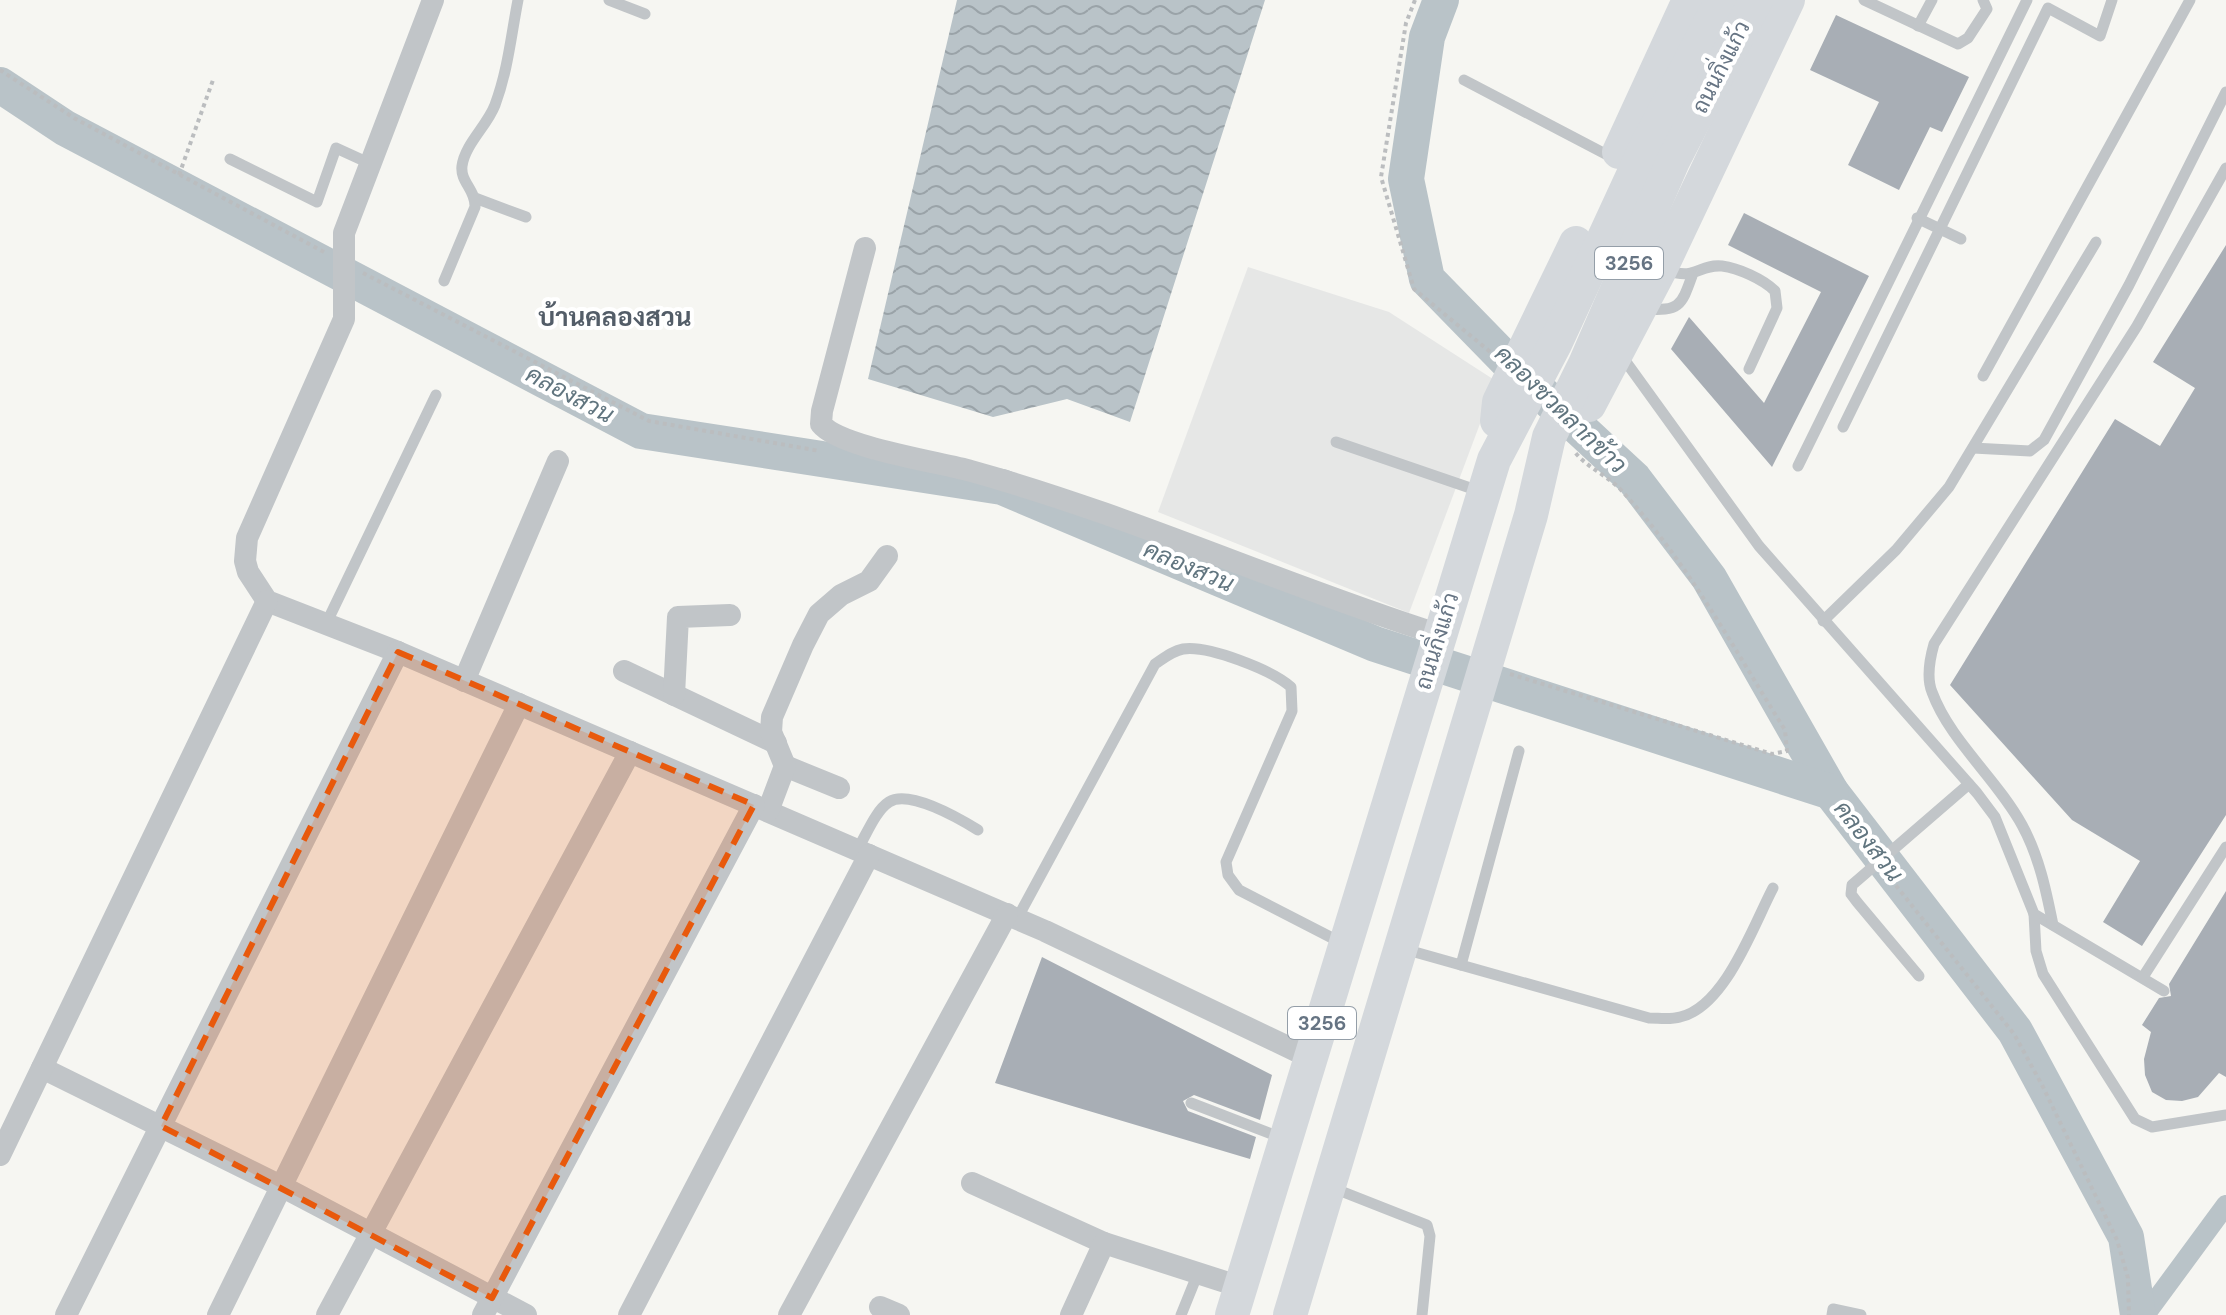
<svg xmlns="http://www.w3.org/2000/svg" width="2226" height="1315" font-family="'DM Sans',Sarabun,sans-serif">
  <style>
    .built { fill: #e6e7e6 }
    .water { fill: url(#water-waves) }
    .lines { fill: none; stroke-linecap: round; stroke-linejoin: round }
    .canal { stroke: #b9c3c8; stroke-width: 20 }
    .river { stroke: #b9c3c8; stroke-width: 36 }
    .building { fill: #a8aeb5 }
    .path { stroke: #bbbdbf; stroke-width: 4; stroke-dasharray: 4 4; stroke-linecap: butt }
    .lane { stroke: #c1c5c8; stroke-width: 11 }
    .street { stroke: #c1c5c8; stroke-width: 22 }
    .primary { stroke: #d4d8dc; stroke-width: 34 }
    .marked { fill: #e8590c; fill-opacity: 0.2; stroke: #e8590c; stroke-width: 6; stroke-dasharray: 16 10; stroke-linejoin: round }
    .labels { text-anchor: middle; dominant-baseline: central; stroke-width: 8; stroke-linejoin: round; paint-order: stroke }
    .shield { fill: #fff; stroke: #949ea8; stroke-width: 2 }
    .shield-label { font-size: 20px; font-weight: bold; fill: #667483 }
    .street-label { font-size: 22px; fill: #667483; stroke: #fff }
    .water-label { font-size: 24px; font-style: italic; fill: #61757f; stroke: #fff }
    .quarter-label { font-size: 26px; font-weight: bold; fill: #535d68; stroke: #fff }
  </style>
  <defs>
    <pattern id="water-waves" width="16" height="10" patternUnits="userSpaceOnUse" patternTransform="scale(2)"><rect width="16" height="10" fill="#b9c3c8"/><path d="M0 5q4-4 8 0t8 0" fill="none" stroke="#9aa3a8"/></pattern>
  </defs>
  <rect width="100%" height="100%" fill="#f6f6f2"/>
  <!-- built -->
  <path class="built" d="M1248 267 1389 312 1496 381 1409 613 1158 512Z"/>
  <!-- water -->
  <path class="water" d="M957 0H1265L1130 422 1067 399 993 417 868 379Z"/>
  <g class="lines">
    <!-- canal -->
    <path class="canal" d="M2145 1315 2226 1205"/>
    <!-- river -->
    <g class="river">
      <path d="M1441 0 1427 37 1406 179 1427 279 1510 364 1634 479 1709 578 1831 792 2015 1031 2126 1237 2138 1315"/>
      <path d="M0 85 65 128 641 431 1002 487 1375 644 1831 792"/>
    </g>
  </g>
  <!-- building -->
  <g class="building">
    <path d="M1836 15 1969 77 1942 132 1930 127 1899 190 1848 165 1879 102 1810 70Z"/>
    <path d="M1744 213 1869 276 1772 467 1671 349 1689 317 1764 403 1821 292 1728 245Z"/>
    <path d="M2226 245V815L2142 946 2103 922 2140 861 2072 820 1950 685 2115 419 2160 446 2195 388 2153 362Z"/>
    <path d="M2226 891V1077L2219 1073 2198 1097 2182 1101 2166 1100 2152 1092 2145 1075 2144 1059 2151 1032 2142 1025 2159 998 2171 996 2169 984Z"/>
    <path d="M1042 957 1272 1075 1260 1120 1194 1095 1183 1101 1188 1111 1256 1137 1250 1159 995 1083Z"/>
  </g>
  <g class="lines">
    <!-- path -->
    <g class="path">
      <path d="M1415 0 1406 23 1381 177 1414 289 1494 355"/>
      <path d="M0 70 74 118 324 252"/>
      <path d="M179 175 213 80"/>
      <path d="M363 273 649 421 820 451"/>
      <path d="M1510 674 1772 754 1787 751 1785 730C1734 649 1687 561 1621 490 1607 475 1587 468 1574 451"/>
      <path d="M1886 873 2014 1034 2042 1085 2117 1240 2128 1278 2129 1315"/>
    </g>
    <!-- lane -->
    <g class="lane">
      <path d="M609 0 645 14"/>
      <path d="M1864 0 1958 44 1968 38 1987 9 1983 0"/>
      <path d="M1918 26 1932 0"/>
      <path d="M1464 80 1615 159"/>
      <path d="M230 159 317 202 336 148 371 164"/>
      <path d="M475 198 526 217"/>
      <path d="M1917 218 1961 239"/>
      <path d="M1665 270C1699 281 1697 264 1722 266 1738 268 1763 279 1775 291L1777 308 1749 369"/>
      <path d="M444 281 475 207C476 190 460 182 462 166 465 144 487 126 495 105 508 70 511 36 518 0"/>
      <path d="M1645 309C1679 311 1681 307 1692 276"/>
      <path d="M1621 355 1759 546 1977 793 1995 817 2034 914 2164 991"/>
      <path d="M1983 376 2190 0"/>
      <path d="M1843 427 2048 8 2100 36 2112 0"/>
      <path d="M1336 442 1479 491"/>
      <path d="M1973 448 2030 451 2044 440 2129 285 2226 92"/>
      <path d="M1798 466 2027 0"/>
      <path d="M1823 621 1896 550 1949 487 2096 242"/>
      <path d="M326 624 436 395"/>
      <path d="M857 850C866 836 875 811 889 802 909 789 960 819 978 830"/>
      <path d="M2034 914 2036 951 2043 974 2135 1119 2152 1127 2226 1115"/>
      <path d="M1017 919 1155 664C1164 658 1172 651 1183 649 1208 645 1272 670 1291 687L1292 711 1226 862 1228 875 1239 890 1342 943"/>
      <path d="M2053 925C2046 890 2039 856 2022 825 1997 779 1950 741 1932 692 1926 677 1930 658 1934 644L2137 326 2226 168"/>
      <path d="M1404 949 1649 1018C1659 1018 1670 1020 1680 1017 1725 1007 1753 926 1773 888"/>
      <path d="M1461 965 1519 751"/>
      <path d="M1919 976 1857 902 1851 894 1852 885 1969 784"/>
      <path d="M2143 977 2226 847"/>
      <path d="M1191 1103 1282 1138"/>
      <path d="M1333 1188 1427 1225 1430 1236 1422 1315"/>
      <path d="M1181 1315 1198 1273"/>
      <path d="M1832 1315 1833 1309 1861 1315"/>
    </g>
    <!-- street -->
    <g class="street">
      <path d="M433 0 344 233V319L247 538 245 561 248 572 267 601 398 652 1045 931 1311 1058"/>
      <path d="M865 248 822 411 821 424C839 447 939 462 971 471 1130 515 1280 584 1437 634"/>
      <path d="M624 671 776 743"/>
      <path d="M464 681 558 461"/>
      <path d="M674 695 678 617 730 615"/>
      <path d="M785 766 839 788"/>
      <path d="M768 811 785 766 771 732 772 717 803 645 819 614 841 595 869 581 887 556"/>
      <path d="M42 1068 281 1186 526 1315"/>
      <path d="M0 1155 267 601"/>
      <path d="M972 1183 1104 1243"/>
      <path d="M880 1307 899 1315"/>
      <path d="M66 1315 398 652"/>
      <path d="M218 1315 519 704"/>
      <path d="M327 1315 630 752"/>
      <path d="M483 1315 754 805"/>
      <path d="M629 1315 869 855"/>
      <path d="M789 1315 1007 914"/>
      <path d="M1071 1315 1104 1243 1241 1287"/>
    </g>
    <!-- primary -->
    <g class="primary">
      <path d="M1619 152 1689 0"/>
      <path d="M1589 405 1661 268 1788 0"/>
      <path d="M1497 421 1499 402 1576 243"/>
      <path d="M1232 1315 1494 460 1555 344 1646 147 1722 0"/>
      <path d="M1290 1315 1531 515 1549 437 1585 364 1673 161 1756 0"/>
    </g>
  </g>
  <!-- marked area -->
  <path class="marked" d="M398 652 754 805 492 1298 161 1126Z"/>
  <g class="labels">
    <!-- shield labels -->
    <g class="shield">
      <rect x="1595" y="247" width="68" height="32" rx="6"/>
      <rect x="1288" y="1007" width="68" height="32" rx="6"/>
    </g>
    <g class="shield-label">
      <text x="1629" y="263">3256</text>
      <text x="1322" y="1023">3256</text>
    </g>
    <!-- street labels -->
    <g class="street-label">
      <text transform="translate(1721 67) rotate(-63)">ถนนกิ่งแก้ว</text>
      <text transform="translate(1437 641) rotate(-73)">ถนนกิ่งแก้ว</text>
    </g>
    <!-- water labels -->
    <g class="water-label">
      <text transform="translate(570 394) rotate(28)">คลองสวน</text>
      <text transform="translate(1561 409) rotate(44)">คลองชวดลากข้าว</text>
      <text transform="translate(1189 566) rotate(23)">คลองสวน</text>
      <text transform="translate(1869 841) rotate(52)">คลองสวน</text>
    </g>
    <!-- quarter labels -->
    <g class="quarter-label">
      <text x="615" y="317">บ้านคลองสวน</text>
    </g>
  </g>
</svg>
